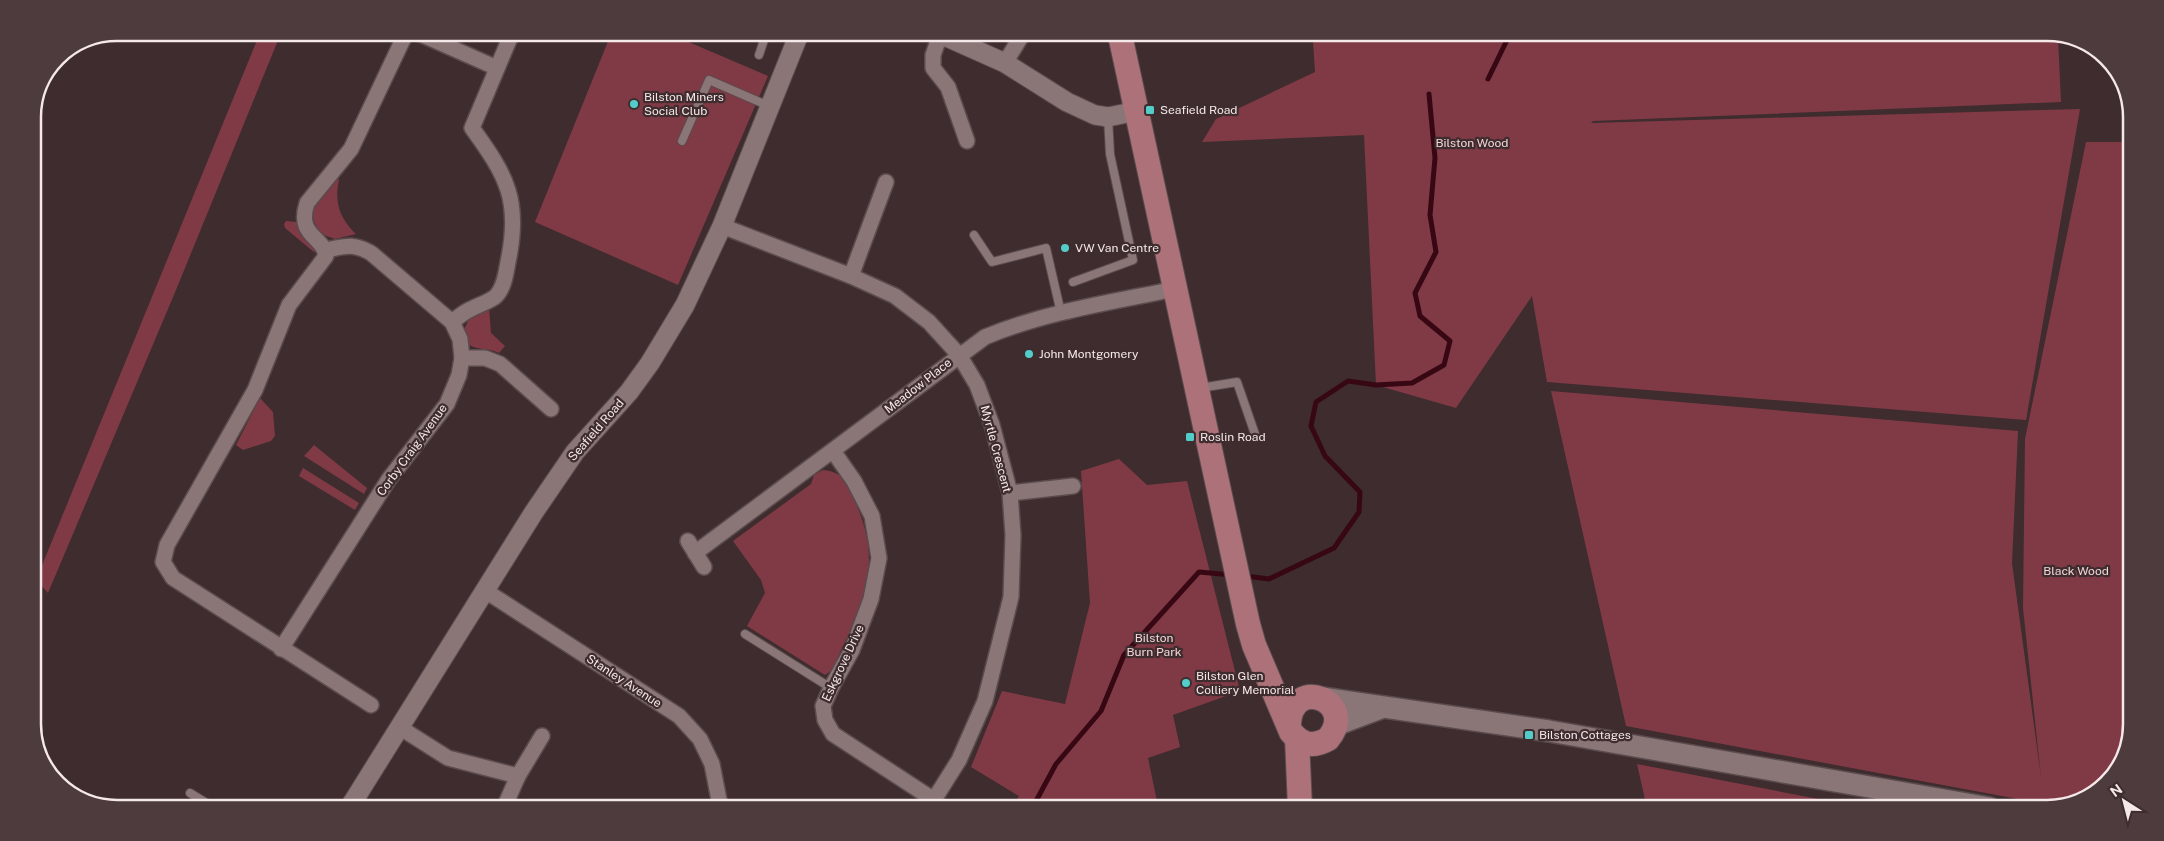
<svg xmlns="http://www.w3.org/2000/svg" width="2164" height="841" font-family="'Public Sans',sans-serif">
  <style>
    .green { fill: #803a45 }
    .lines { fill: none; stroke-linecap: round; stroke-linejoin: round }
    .stream { stroke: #370813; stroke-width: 5 }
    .service-casing { stroke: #5a4b4d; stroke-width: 10 }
    .minor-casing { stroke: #5a4b4d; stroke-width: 18 }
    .tertiary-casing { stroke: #5a4b4d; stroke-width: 21 }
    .secondary-casing { stroke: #5a4b4d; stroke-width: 24 }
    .primary-casing { stroke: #5a4b4d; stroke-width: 26 }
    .service { stroke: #8a7577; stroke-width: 8 }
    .minor { stroke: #8a7577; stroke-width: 15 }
    .tertiary { stroke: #8a7577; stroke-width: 19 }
    .secondary { stroke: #8a7577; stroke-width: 21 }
    .primary { stroke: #ad7279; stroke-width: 24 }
    .poi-dot { fill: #53cdc9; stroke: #3e2c2e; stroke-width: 2 }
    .labels { text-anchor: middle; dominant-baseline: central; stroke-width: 4.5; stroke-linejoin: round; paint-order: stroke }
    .poi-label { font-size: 12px; fill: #f5e8e9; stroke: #3e2c2e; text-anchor: start }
    .park-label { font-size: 12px; fill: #f3d8da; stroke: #3e2c2e }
    .street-label { font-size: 12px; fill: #f5e8e9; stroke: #3e2c2e }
    .rim { fill: none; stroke: #f5e8e9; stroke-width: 2.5 }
  </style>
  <rect width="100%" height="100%" fill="#3e2c2e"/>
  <!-- green -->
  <g class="green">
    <path d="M260 33H281L176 290 48 593 36 580Z"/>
    <path d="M611 34H670L768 76 678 285 535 222Z"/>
    <path d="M1266 35 2058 37 2061 102 1593 121 1591 123 2080 109 2026 420 1547 382 1532 296 1456 408 1376 385 1364 135 1202 142 1216 119 1315 72 1313 41Z"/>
    <path d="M2086 142H2131L2127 751 2098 791 2056 806 1626 726 1551 391 2018 431 2012 563 2041 777 2023 608 2025 439Z"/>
    <path d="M338 178 339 180C334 202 340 219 356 234L335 239 321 234C315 225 310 216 314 205Z"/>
    <path d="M286 221 296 222 313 246 315 253 285 228 284 224Z"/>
    <path d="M489 307 491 333 505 346 499 353C489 348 478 350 469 345L464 330 469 319Z"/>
    <path d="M260 398 273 412 275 436 271 441 243 450 236 445Z"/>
    <path d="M314 445 367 488 364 494 304 456Z"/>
    <path d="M1119 459 1147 485 1187 481 1240 691 1173 715 1180 747 1148 758 1158 806H1013L1019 796 971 767 1002 691 1065 704 1090 603 1081 471Z"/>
    <path d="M303 468 359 503 355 510 299 476Z"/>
    <path d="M823 470C843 472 847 482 854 499 886 569 861 606 832 670L825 675 747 626 765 593 761 580 733 541 811 484 814 475Z"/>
    <path d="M1637 764 1865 808H1647Z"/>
  </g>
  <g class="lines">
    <!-- stream -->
    <g class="stream">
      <path d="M1488 79 1509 36"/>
      <path d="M1245 576 1269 579 1334 548 1359 512 1360 492 1325 456 1311 426 1316 402 1348 381 1376 385 1412 383 1444 365 1450 341 1420 316 1415 293 1436 252 1430 215 1435 158 1429 94"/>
      <path d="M1036 806V801L1056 764 1101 711 1124 655 1199 572 1232 575"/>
    </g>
    <defs>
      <g id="service">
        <path d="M759 55 766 34"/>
        <path d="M682 141 709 80 769 106"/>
        <path d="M974 235 992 262 1046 248 1061 313"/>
        <path d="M1073 282 1133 260 1110 154 1108 117"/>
        <path d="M1200 388 1237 382 1256 437"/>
        <path d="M745 634 831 688"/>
        <path d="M190 793 208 804"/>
      </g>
      <g id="minor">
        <path d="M418 33 497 68"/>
        <path d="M940 35 933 55V68L948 87 967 141"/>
        <path d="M1005 63 1022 35"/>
        <path d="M722 226 851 276 895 296 929 322 959 355 977 385 992 425 1010 493 1013 535 1011 597 985 701 959 760 930 806"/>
        <path d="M851 276 886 182"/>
        <path d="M452 322C458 317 464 312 471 309 479 305 488 302 495 297 504 289 506 273 508 262 521 201 507 176 472 128L512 33"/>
        <path d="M462 358H485L500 364 551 409"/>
        <path d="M833 451 854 481 872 516 879 558 871 599 852 650 831 688 823 706 825 720 833 734 934 800"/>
        <path d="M1010 493 1073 486"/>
        <path d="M688 541 704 567"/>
        <path d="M695 553 985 337C1045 312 1112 302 1175 289"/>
        <path d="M484 590 679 716 700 739 712 764 720 805"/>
        <path d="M281 649 389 479 447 404 459 375 462 358 460 339 452 322 371 253C353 243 346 246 326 250"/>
        <path d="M371 705 173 578 163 562 167 545 255 390 289 305 326 256C324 236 296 237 307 203L351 149 406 33"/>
        <path d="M399 727 448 758 518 776 542 736"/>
        <path d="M507 801 518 776"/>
      </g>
      <g id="tertiary">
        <path d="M940 34 1005 63 1067 102 1095 115 1108 117 1137 111"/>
        <path d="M351 805 534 512 575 452 629 392 650 363 685 305 722 226 799 34"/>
      </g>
      <g id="secondary">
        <path d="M1322 698 1549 731 1990 808"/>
        <path d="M1336 725 1381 708"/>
      </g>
      <g id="primary">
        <path d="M1120 35 1248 624 1254 645 1291 732C1302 746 1314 747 1328 739 1359 702 1292 674 1289 724"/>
        <path d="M1297 739 1300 807"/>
      </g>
    </defs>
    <!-- service casing -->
    <use href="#service" class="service-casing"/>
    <!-- minor casing -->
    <use href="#minor" class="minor-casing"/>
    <!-- tertiary casing -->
    <use href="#tertiary" class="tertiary-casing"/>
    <!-- secondary casing -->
    <use href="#secondary" class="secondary-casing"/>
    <!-- primary casing -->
    <use href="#primary" class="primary-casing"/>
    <!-- service -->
    <use href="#service" class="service"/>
    <!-- minor -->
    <use href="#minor" class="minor"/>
    <!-- tertiary -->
    <use href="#tertiary" class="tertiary"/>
    <!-- secondary -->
    <use href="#secondary" class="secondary"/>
    <!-- primary -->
    <use href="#primary" class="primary"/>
  </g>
  <!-- markers -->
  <g class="poi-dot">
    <circle cx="634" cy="104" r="5"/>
    <rect x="1145" y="105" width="10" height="10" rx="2.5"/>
    <circle cx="1065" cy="248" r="5"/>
    <circle cx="1029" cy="354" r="5"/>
    <rect x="1185" y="432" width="10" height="10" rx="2.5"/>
    <circle cx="1186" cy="683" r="5"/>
    <rect x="1524" y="730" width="10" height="10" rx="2.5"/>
  </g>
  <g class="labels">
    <!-- poi labels -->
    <g class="poi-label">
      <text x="644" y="97">Bilston Miners<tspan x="644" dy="14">Social Club</tspan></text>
      <text x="1160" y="110">Seafield Road</text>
      <text x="1075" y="248">VW Van Centre</text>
      <text x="1039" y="354">John Montgomery</text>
      <text x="1200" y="437">Roslin Road</text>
      <text x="1196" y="676">Bilston Glen<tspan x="1196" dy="14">Colliery Memorial</tspan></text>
      <text x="1539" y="735">Bilston Cottages</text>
    </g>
    <!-- park labels -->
    <g class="park-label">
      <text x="1472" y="143">Bilston Wood</text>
      <text x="2076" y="571">Black Wood</text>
      <text x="1154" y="638">Bilston<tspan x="1154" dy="14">Burn Park</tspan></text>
    </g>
    <!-- street labels -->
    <g class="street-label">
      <text transform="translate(918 386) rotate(-38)">Meadow Place</text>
      <text transform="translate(596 430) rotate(-49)">Seafield Road</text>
      <text transform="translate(996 449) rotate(75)">Myrtle Crescent</text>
      <text transform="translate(412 450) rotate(-54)">Corby Craig Avenue</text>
      <text transform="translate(843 663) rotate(-65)">Eskgrove Drive</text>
      <text transform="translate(624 681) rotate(33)">Stanley Avenue</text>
    </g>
  </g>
  <!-- crop -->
  <path d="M0 0H2164V841H0ZM117 41H2047A76 76 0 0 1 2123 117V724A76 76 0 0 1 2047 800H117A76 76 0 0 1 41 724V117A76 76 0 0 1 117 41Z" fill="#4d3b3d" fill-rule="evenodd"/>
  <path class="rim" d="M117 41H2047A76 76 0 0 1 2123 117V724A76 76 0 0 1 2047 800H117A76 76 0 0 1 41 724V117A76 76 0 0 1 117 41Z"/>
  <!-- north arrow -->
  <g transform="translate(2124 801) rotate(324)" stroke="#3e2c2e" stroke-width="4" paint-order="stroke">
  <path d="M0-4L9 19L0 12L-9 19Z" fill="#f5e8e9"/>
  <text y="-8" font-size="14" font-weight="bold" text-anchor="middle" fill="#f5e8e9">N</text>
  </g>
</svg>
